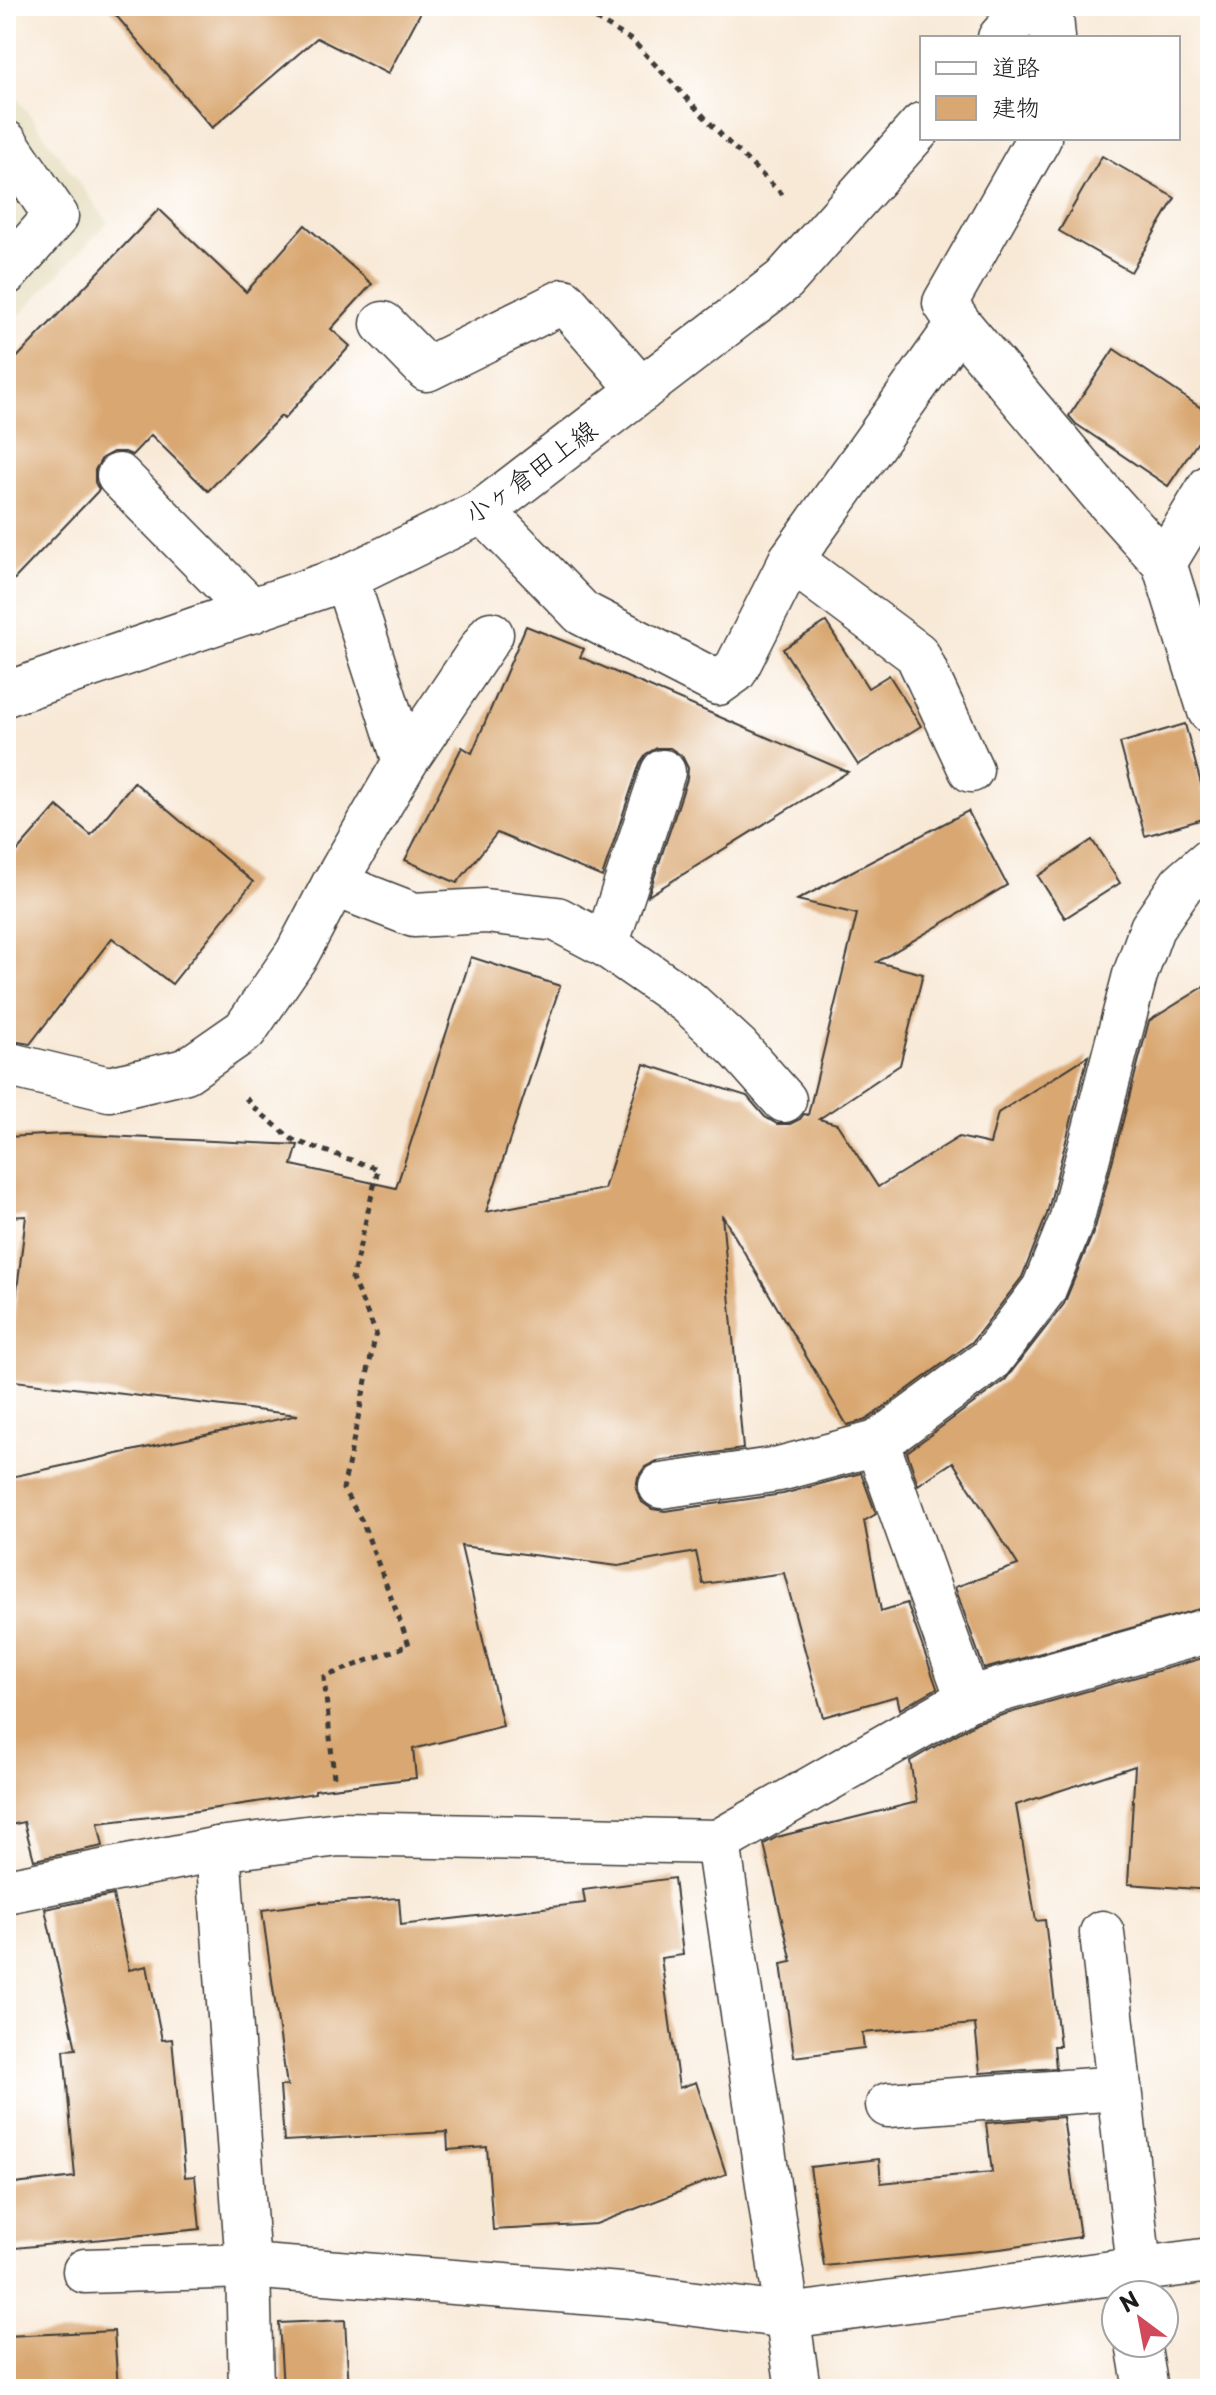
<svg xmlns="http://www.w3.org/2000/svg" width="1216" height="2395" font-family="'Playpen Sans','Klee One',sans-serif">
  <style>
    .built { fill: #e4dbba }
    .building { fill: #d9a771 }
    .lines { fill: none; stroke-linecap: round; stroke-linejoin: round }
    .minor-casing { stroke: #3d3b38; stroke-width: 47 }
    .major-casing { stroke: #3d3b38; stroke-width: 47 }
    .path { stroke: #3d3b38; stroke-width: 5; stroke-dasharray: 6 6; stroke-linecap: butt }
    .minor { stroke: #fff; stroke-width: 44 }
    .major { stroke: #fff; stroke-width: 44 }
    .labels { text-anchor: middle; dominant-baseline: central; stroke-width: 6; stroke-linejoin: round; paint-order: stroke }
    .street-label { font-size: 26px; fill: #1c1c1c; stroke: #fff }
  </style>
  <rect width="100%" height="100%" fill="#fff"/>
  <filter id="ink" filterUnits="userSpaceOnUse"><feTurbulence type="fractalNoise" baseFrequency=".0125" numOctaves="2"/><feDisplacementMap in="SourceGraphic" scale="16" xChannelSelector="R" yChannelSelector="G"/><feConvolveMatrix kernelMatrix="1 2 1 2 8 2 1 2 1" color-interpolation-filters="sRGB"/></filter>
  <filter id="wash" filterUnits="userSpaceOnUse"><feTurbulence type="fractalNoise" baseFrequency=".006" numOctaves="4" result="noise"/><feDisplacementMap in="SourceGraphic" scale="32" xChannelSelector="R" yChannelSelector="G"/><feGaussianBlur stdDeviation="1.8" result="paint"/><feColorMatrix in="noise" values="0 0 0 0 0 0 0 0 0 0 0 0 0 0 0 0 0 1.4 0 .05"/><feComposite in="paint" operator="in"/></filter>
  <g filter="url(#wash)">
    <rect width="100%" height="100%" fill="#f8e9d7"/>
    <!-- built -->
    <path class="built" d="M6 83 108 222 6 329Z"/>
    <g id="blocks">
      <!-- building -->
      <g class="building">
        <path d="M108 6H424L388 74 317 38 212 128Z"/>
        <path d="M1102 156 1175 198 1131 272 1059 231Z"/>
        <path d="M159 209 246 292 305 225 372 284 331 329 350 346 284 419 281 416 208 491 151 435 132 455 125 452H113L102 458 95 470V482L99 490 6 588V369Z"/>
        <path d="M1114 349 1210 414V424L1168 486 1076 424 1069 416Z"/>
        <path d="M826 622 868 688 889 675 921 726 858 765 783 649Z"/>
        <path d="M526 626 584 649 580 657 848 772 648 896 687 779 688 768 682 756 670 748H657L646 754 640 763 602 877 497 833 457 883 405 860 462 747 472 753Z"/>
        <path d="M1185 724 1210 817 1145 836 1120 743Z"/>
        <path d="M134 782 253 882 172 984 112 938 30 1044 6 1040V864L57 806 91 835Z"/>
        <path d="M968 811 1007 885 877 962 923 974 900 1065 819 1119 837 1124 878 1187 959 1137 990 1144 998 1113 1088 1056 1047 1214 1022 1277 972 1342 866 1420 847 1425 722 1215 743 1449 657 1461 645 1467 638 1477 636 1489 642 1502 652 1509 665 1511 783 1494 861 1473 876 1514 864 1521 881 1611 907 1603 937 1688 900 1709 897 1696 823 1717 784 1573 703 1584 696 1552 618 1566 461 1546 503 1726 413 1749 416 1778 315 1790V1793L184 1813 98 1823 103 1846 34 1860 24 1822 6 1826V1478L298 1415 6 1380 26 1216 6 1217V1137L65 1134 298 1145 292 1165 396 1188 471 957 560 986 486 1212 604 1189 644 1064 747 1096 765 1117 777 1124H790L800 1119 804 1114 808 1115 857 914 797 900Z"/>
        <path d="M1092 840 1120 883 1065 918 1038 876Z"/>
        <path d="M1210 983V1606L984 1669 955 1587 1018 1565 953 1462 918 1485 907 1452 1005 1380 1064 1304 1095 1228 1149 1021Z"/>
        <path d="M1210 1656V1890L1128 1884 1135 1766 1016 1805 1036 1921 1045 1920 1060 2046H1054L1056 2068 980 2073 975 2024 862 2033 864 2048 794 2057 781 1964 792 1962 764 1844 777 1837 917 1802 910 1761 978 1722Z"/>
        <path d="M674 1878 683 1955 661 1958 679 2088 696 2082 726 2174 596 2224 493 2230 487 2147 448 2150 447 2132 284 2141 280 2086H287L262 1910 321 1902V1903L399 1898 401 1925 585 1903 583 1890Z"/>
        <path d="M113 1895 129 1970 147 1966 162 2040 172 2039 185 2177 195 2176 200 2229 6 2249V2185L75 2177 64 2050 76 2049 45 1909Z"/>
        <path d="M1063 2117 1080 2237 1000 2249 824 2266 810 2167 879 2159 881 2183 992 2172 986 2123Z"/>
        <path d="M345 2320 349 2389H283L279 2323Z"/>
        <path d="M114 2331 118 2389H6V2336Z"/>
      </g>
    </g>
  </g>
  <g filter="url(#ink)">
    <use href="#blocks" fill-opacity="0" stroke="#3d3b38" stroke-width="2"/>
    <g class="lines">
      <defs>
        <g id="minor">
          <path d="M1050 6 1053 38"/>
          <path d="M6 143 56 216 6 273"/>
          <path d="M383 324 427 369 564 301 641 390"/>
          <path d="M959 324 945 303 1039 138"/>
          <path d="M119 476 252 611"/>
          <path d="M483 511 582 613 718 683 735 671 791 560 959 324 1102 494 1164 563 1210 711"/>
          <path d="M791 560 917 654 971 770"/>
          <path d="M1164 563 1210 487"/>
          <path d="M405 762 491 634"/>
          <path d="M334 884 414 915 485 911 557 919 606 945 688 1002 738 1048 784 1100"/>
          <path d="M606 945 663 772"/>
          <path d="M6 1064 109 1089 186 1071 245 1030 297 954 334 884 405 762 346 578"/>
          <path d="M877 1443 968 1699"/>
          <path d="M661 1486 779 1469 877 1443 990 1360 1044 1289 1071 1222 1135 975 1152 928 1182 884 1210 860"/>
          <path d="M718 1842 798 2389"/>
          <path d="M218 1849 248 2266 251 2389"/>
          <path d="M6 1891 218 1849 339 1834 718 1842 968 1699 1210 1630"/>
          <path d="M1102 1933 1139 2268"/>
          <path d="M888 2105 1119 2088"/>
          <path d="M85 2271 248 2266 634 2296 788 2316 1210 2260"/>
          <path d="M1138 2343 1146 2389"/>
        </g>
        <g id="major">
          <path d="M1000 38 1028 6"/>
          <path d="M6 694 346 578 483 511 784 280 922 125"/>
        </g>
      </defs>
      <!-- minor casing -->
      <use href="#minor" class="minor-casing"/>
      <!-- major casing -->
      <use href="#major" class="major-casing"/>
      <!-- path -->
      <g class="path">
        <path d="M575 6 633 41 726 140 783 195"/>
        <path d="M246 1098 251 1105 293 1140 378 1169 352 1279 376 1333 343 1489 362 1521 409 1645 324 1677 334 1777"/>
      </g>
      <!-- minor -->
      <use href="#minor" class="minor"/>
      <!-- major -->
      <use href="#major" class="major"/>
    </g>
  </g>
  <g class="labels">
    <!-- street labels -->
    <g class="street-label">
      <text transform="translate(530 471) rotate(-36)">小ヶ倉田上線</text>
    </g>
  </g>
  <!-- margin -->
  <rect width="1216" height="2395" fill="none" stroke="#fff" stroke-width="32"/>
  <!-- legend -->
  <rect x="920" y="36" width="260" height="104" fill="#ffffff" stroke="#a4a4a4" stroke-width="2"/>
  <rect x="936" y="62" width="40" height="12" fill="#ffffff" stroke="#a4a4a4" stroke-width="2"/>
  <text x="992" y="76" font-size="24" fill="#1c1c1c">道路</text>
  <rect x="936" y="96" width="40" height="24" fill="#d9a771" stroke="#a4a4a4" stroke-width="2"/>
  <text x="992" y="116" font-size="24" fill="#1c1c1c">建物</text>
  <!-- north arrow -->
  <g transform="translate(1140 2319) rotate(328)"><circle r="38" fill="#ffffff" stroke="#a4a4a4" stroke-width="2"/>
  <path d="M0-6L14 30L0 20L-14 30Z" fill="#d1495b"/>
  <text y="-12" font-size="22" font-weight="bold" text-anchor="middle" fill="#1c1c1c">N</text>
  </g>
</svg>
